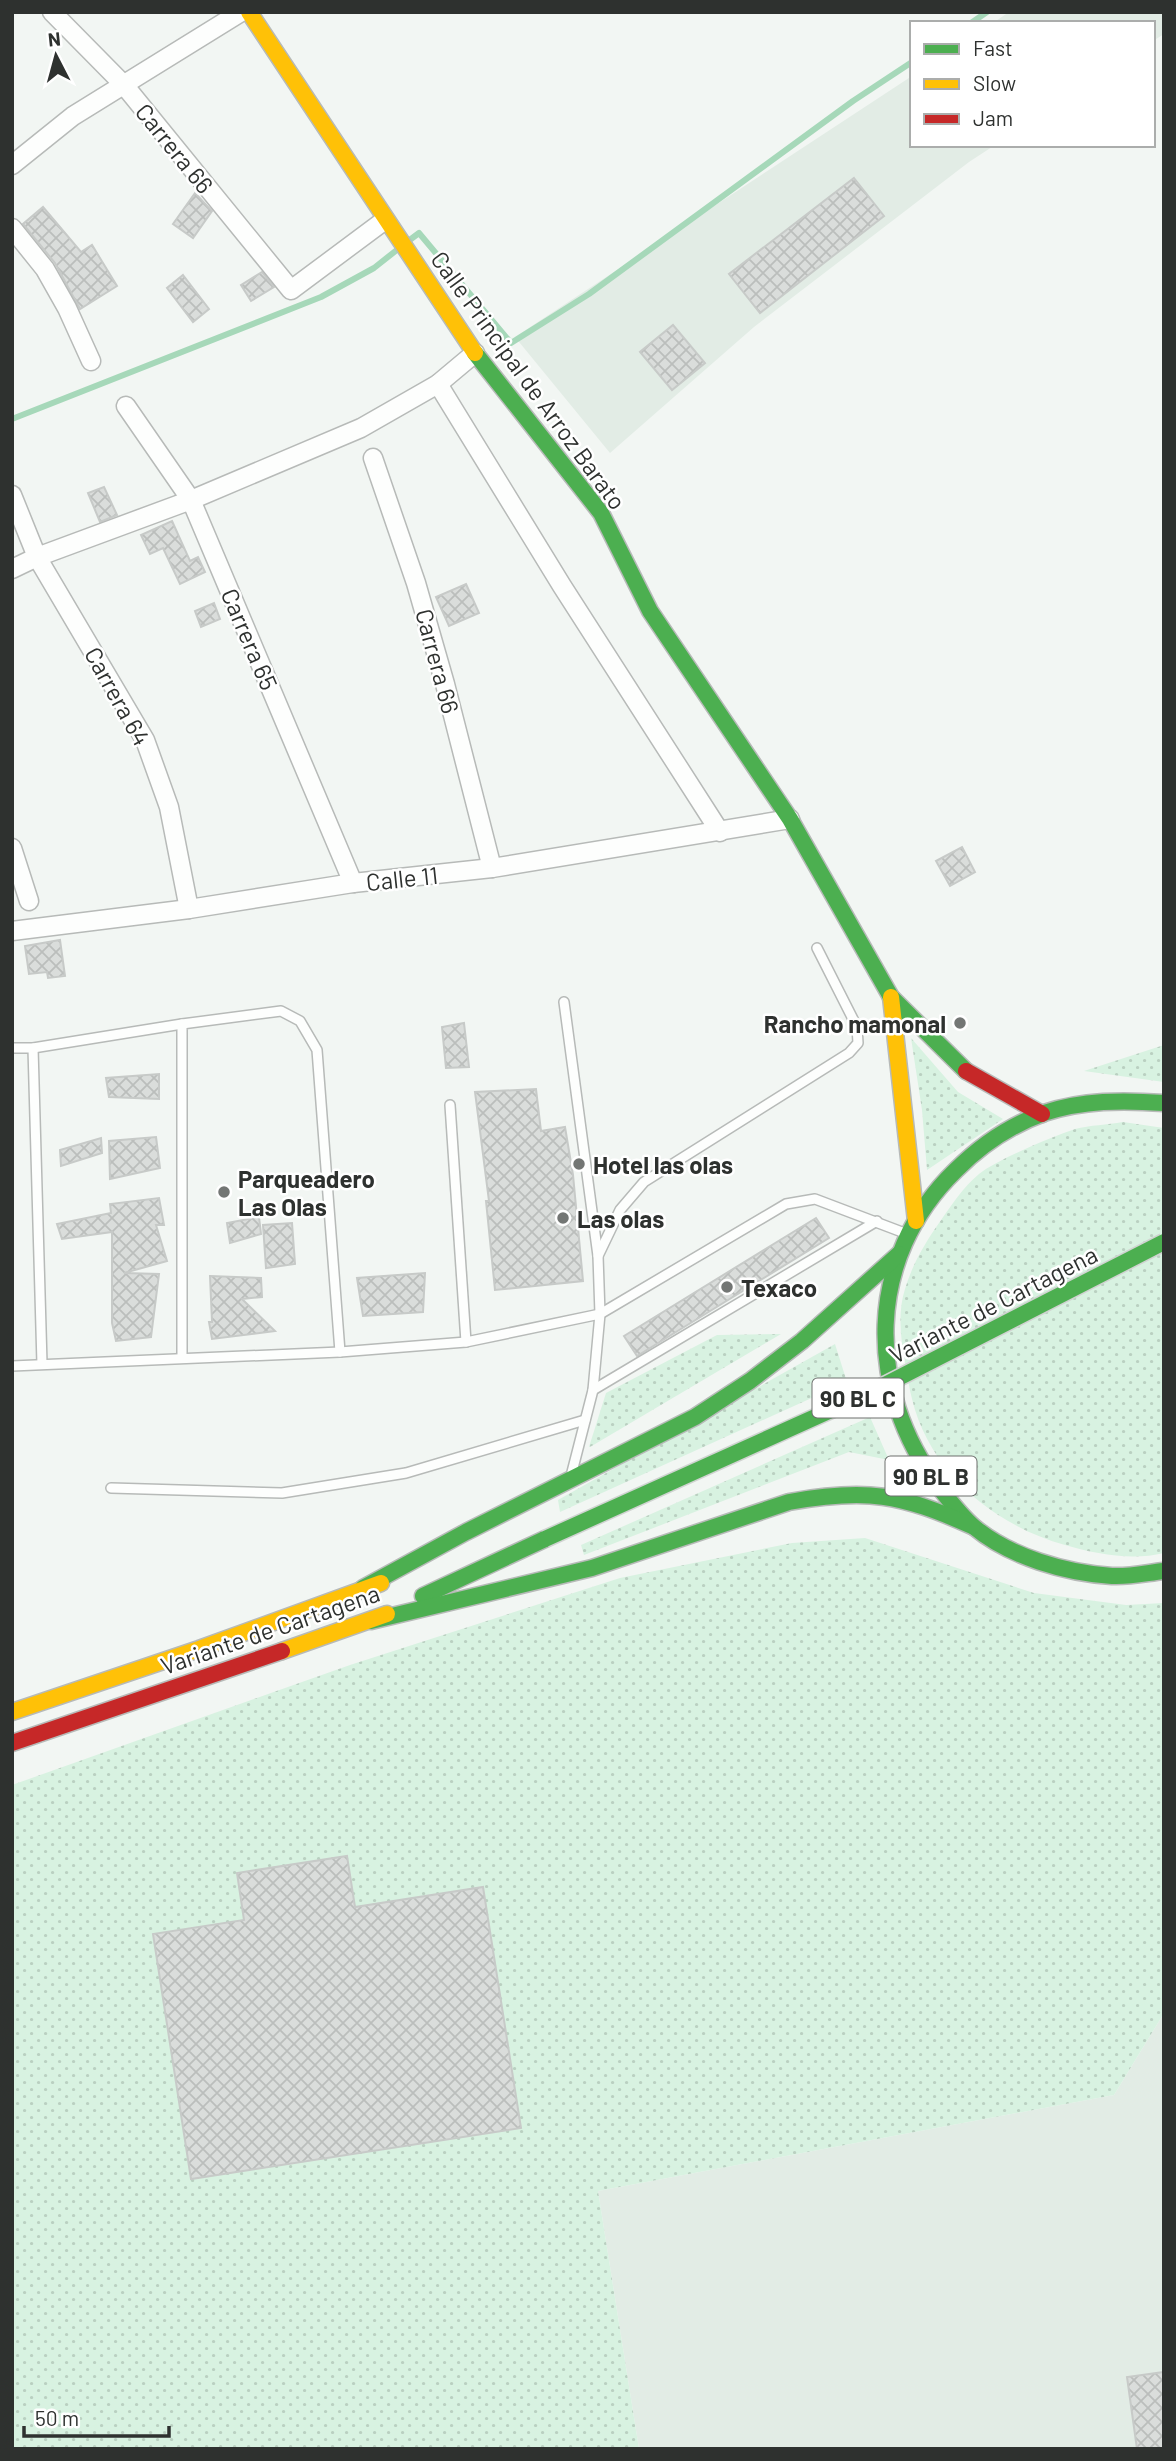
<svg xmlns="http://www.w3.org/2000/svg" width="1176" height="2461" font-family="Barlow,sans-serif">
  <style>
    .built { fill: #e2ece5 }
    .grass { fill: url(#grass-dots) }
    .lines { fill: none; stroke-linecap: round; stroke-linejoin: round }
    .stream { stroke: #a6d8b9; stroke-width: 6 }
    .building { fill: url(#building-cross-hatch); stroke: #c7cac8; stroke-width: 2 }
    .lane-casing { stroke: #b7bab8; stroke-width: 12 }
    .street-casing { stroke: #b7bab8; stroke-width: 21 }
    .fast-casing { stroke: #b7bab8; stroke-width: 19 }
    .slow-casing { stroke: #b7bab8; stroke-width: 19 }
    .jam-casing { stroke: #b7bab8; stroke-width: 19 }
    .lane { stroke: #fdfefd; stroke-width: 9 }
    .street { stroke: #fdfefd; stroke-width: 18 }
    .fast { stroke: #4caf50; stroke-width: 16 }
    .slow { stroke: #ffc107; stroke-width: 16 }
    .jam { stroke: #c62828; stroke-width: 16 }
    .fast-bridge-casing { stroke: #d0d3d1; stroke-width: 19; stroke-linecap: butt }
    .fast-bridge { stroke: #4caf50; stroke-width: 16 }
    .poi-dot { fill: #737674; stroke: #fff; stroke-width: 2.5 }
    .labels { text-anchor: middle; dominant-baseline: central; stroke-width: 5; stroke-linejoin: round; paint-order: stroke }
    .shield { fill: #fff; stroke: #6d6f6d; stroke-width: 2 }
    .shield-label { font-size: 23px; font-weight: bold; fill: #2e312f }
    .street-label { font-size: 24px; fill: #2e312f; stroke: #fff }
    .poi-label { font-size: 24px; font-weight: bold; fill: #2e312f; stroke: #fff; text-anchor: start }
  </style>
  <defs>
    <pattern id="grass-dots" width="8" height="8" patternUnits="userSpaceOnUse" patternTransform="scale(1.75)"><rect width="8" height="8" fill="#d8f2e1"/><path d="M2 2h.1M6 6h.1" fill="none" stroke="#bad0c1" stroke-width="1.8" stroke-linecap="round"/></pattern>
    <pattern id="building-cross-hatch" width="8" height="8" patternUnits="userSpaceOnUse" patternTransform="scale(1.75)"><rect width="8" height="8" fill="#dadddb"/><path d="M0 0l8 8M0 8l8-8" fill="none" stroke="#bbbebc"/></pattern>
  </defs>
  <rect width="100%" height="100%" fill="#f2f6f3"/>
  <!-- built -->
  <g class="built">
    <path d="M1009 12H1164V34L1153 41V23H993Z"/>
    <path d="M912 76V145H995L969 162 754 327 610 453 515 337Z"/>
    <path d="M1164 2013V2449H639L598 2191 1114 2095Z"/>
  </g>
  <!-- grass -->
  <g class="grass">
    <path d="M911 1038 958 1092 1003 1119 927 1170 922 1110Z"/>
    <path d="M1164 1045V1082L1084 1071Z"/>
    <path d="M1123 1122 1164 1128V1553C1132 1561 1096 1554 1065 1545 994 1525 930 1473 912 1399 909 1388 908 1378 906 1367 901 1342 897 1314 905 1289 912 1265 925 1243 939 1223 951 1206 963 1187 979 1174 998 1159 1052 1137 1075 1129 1090 1125 1107 1125 1123 1122Z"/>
    <path d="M781 1334 590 1447H589L606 1393 717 1335Z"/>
    <path d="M835 1344 847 1382 560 1512 558 1500Z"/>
    <path d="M870 1417 889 1460 849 1452 584 1555 581 1545Z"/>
    <path d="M865 1538 1034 1593 1126 1605 1164 1603V2013L1114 2095 598 2191 639 2449H12V1785L350 1665 620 1578 792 1543Z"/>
  </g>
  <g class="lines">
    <!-- stream -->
    <g class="stream">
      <path d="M971 23 987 12"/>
      <path d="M407 242 419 233 511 343 589 294 853 101 912 62"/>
      <path d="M12 419 321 297 374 268 398 249"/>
    </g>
  </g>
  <!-- building -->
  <g class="building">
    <path d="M854 178 884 216 760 313 729 274Z"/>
    <path d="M195 193 212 211 193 238 173 224Z"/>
    <path d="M43 207 81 252 92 245 117 286 80 309 55 263 23 224Z"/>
    <path d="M262 272 274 287 251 301 241 285Z"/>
    <path d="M183 275 209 309 193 322 167 288Z"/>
    <path d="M673 325 705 363 672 390 640 352Z"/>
    <path d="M104 487 117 515 100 522 88 493Z"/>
    <path d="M172 521 190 561 198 557 205 572 180 584 163 548 150 554 141 535Z"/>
    <path d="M466 584 479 613 449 626 436 597Z"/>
    <path d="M214 603 220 619 201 627 195 611Z"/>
    <path d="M962 847 975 872 950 886 936 861Z"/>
    <path d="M60 940 65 976 48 978 47 972 29 974 25 946Z"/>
    <path d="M464 1023 469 1067 446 1068 442 1027Z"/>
    <path d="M159 1074V1099L109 1097 106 1078Z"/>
    <path d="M536 1089 541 1131 565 1127 573 1175 583 1281 495 1290 486 1201H489L475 1092Z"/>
    <path d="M156 1137 160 1168 110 1179 109 1141Z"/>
    <path d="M101 1138 102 1153 61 1166 60 1150Z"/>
    <path d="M159 1198 164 1225H156L167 1261 124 1273 159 1274 151 1337 116 1341 112 1323V1232L62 1239 57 1224 111 1213 110 1204Z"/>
    <path d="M259 1217 261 1234 230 1243 227 1223Z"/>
    <path d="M816 1218 829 1238 637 1356 624 1336Z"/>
    <path d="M292 1223 295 1264 266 1268 263 1225Z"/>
    <path d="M425 1273 423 1312 363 1316 357 1278Z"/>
    <path d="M210 1276 261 1278 262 1297 242 1299 275 1331 212 1339 209 1322H212Z"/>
    <path d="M347 1856 355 1907 483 1887 521 2128 191 2179 153 1934 244 1920 237 1873Z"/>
    <path d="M1164 2372V2449H1137L1127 2377Z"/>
  </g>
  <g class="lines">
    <defs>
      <g id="lane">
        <path d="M564 1002 598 1256"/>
        <path d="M12 1048H33L182 1024"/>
        <path d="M33 1048 42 1364"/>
        <path d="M450 1105 466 1342"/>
        <path d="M182 1357V1024L281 1011 300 1021 317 1050 340 1352"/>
        <path d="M12 1366 340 1352 466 1342 600 1314 786 1204 815 1199 902 1232"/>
        <path d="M593 1390 877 1221"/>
        <path d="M572 1472 593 1390 600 1314 598 1256 620 1210 644 1182 849 1053 858 1043 857 1027 817 948"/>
        <path d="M111 1488 282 1493 406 1473 585 1420"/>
      </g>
      <g id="street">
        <path d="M52 12 124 85 291 290 385 220"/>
        <path d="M12 165 73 116 241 12"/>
        <path d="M12 228 45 269 67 308 91 361"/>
        <path d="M438 384 562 586 720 832"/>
        <path d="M126 406 191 500 353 883"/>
        <path d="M373 458 416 583 445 684 492 868"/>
        <path d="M12 495 37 557 145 740 169 807 189 909"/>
        <path d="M12 569 37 557 191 500 361 428 438 384 475 353"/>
        <path d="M12 848 29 901"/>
        <path d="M12 931 189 909 353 883 492 868 790 819"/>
      </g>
      <g id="fast">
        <path d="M475 353 601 513 650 611 790 819 891 997 966 1071"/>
        <path d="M1164 1103C1123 1100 1083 1100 1044 1113 1011 1125 980 1146 956 1170 865 1258 865 1389 939 1487 949 1500 961 1516 974 1527 1010 1557 1066 1573 1112 1576 1130 1577 1146 1573 1164 1571"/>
        <path d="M363 1588 466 1532 695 1417 750 1381 802 1341 899 1254"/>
        <path d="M423 1596 545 1539"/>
        <path d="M371 1621 592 1568 789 1502C867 1488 900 1494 972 1526"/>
      </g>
      <g id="slow">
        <path d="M249 12 475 353"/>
        <path d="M891 997 916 1221"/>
        <path d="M282 1651 387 1614"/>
        <path d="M12 1712 199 1649 381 1583"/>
      </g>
      <g id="jam">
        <path d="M966 1071 1042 1114"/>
        <path d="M12 1743 282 1651"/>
      </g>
    </defs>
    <!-- lane casing -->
    <use href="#lane" class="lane-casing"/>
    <!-- street casing -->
    <use href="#street" class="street-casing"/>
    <!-- fast casing -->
    <use href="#fast" class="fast-casing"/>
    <!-- slow casing -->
    <use href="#slow" class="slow-casing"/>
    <!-- jam casing -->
    <use href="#jam" class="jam-casing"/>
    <!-- lane -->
    <use href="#lane" class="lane"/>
    <!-- street -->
    <use href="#street" class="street"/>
    <!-- fast -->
    <use href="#fast" class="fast"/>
    <!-- slow -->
    <use href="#slow" class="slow"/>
    <!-- jam -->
    <use href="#jam" class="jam"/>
    <defs>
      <path id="fast-bridge" d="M545 1539 871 1392 1164 1242"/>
    </defs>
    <!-- fast-bridge casing -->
    <use href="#fast-bridge" class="fast-bridge-casing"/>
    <!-- fast-bridge -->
    <use href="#fast-bridge" class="fast-bridge"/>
  </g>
  <!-- markers -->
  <g class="poi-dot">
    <circle cx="960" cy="1023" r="7"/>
    <circle cx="579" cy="1164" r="7"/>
    <circle cx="224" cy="1192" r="7"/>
    <circle cx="563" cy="1218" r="7"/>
    <circle cx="727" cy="1287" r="7"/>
  </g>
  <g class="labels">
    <!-- shield labels -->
    <g class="shield">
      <rect x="812.5" y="1378.5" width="91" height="39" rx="5"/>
      <rect x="885.5" y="1456.5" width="91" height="39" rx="5"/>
    </g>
    <g class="shield-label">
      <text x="858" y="1398">90 BL C</text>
      <text x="931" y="1476">90 BL B</text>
    </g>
    <!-- street labels -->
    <g class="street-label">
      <text transform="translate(175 148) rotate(51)">Carrera 66</text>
      <text transform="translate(529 380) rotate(54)">Calle Principal de Arroz Barato</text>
      <text transform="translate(250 639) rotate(67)">Carrera 65</text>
      <text transform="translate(438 661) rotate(75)">Carrera 66</text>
      <text transform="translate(118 696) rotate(61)">Carrera 64</text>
      <text transform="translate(402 878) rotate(-6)">Calle 11</text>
      <text transform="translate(993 1304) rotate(-27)">Variante de Cartagena</text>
      <text transform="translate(270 1629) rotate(-19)">Variante de Cartagena</text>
    </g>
    <!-- poi labels -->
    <g class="poi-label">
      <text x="946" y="1023" text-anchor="end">Rancho mamonal</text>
      <text x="593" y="1164">Hotel las olas</text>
      <text x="238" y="1178">Parqueadero<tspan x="238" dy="28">Las Olas</tspan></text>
      <text x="577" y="1218">Las olas</text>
      <text x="741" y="1287">Texaco</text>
    </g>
  </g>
  <!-- border -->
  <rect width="1176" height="2461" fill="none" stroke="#2e312f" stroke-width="28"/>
  <!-- legend -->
  <rect x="910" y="21" width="245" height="126" fill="#ffffff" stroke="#abadac" stroke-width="2"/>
  <rect x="924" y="44" width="35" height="10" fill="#4caf50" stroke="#abadac" stroke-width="2"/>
  <text x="973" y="56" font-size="21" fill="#2e312f">Fast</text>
  <rect x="924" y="79" width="35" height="10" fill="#ffc107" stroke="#abadac" stroke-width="2"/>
  <text x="973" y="91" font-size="21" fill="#2e312f">Slow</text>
  <rect x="924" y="114" width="35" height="10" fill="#c62828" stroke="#abadac" stroke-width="2"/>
  <text x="973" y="126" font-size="21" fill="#2e312f">Jam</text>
  <!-- north arrow -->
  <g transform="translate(56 56) rotate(354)" stroke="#ffffff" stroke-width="5" paint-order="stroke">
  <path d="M0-5L12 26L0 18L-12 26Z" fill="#2e312f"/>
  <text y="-10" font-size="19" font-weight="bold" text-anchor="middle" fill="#2e312f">N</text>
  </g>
  <!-- scale -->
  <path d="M24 2426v10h145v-10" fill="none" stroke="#2e312f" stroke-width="3.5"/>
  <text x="35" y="2426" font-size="21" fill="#2e312f" stroke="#ffffff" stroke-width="5" paint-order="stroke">50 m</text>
</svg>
